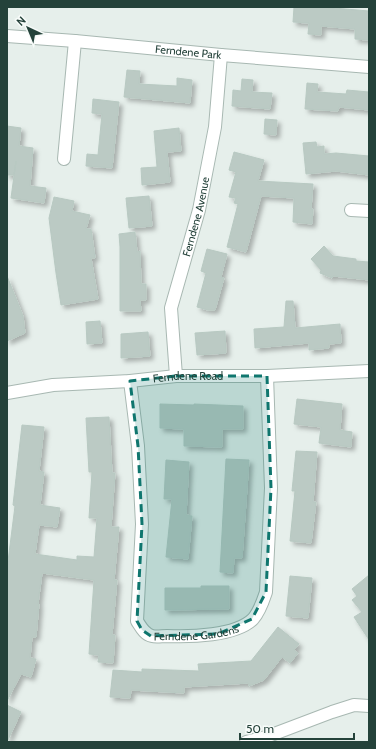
<svg xmlns="http://www.w3.org/2000/svg" width="376" height="749" font-family="Cabin,sans-serif">
  <style>
    .building { fill: #bbcac4; stroke: #b8c9c2; filter: url(#shadow) }
    .lines { fill: none; stroke-linecap: round; stroke-linejoin: round }
    .minor-casing { stroke: #a8b8b2; stroke-width: 14 }
    .minor { stroke: #fff; stroke-width: 12 }
    .marked { fill: #0f766e; fill-opacity: 0.2; stroke: #0f766e; stroke-width: 3; stroke-dasharray: 8 5; stroke-linejoin: round }
    .labels { text-anchor: middle; dominant-baseline: central; stroke-width: 3; stroke-linejoin: round; paint-order: stroke }
    .street-label { font-size: 11px; fill: #24423a; stroke: #f7fbf9 }
  </style>
  <defs>
    <filter id="shadow"><feDropShadow dx="3.5" dy="3.5" stdDeviation="2" flood-color="#0004"/></filter>
  </defs>
  <rect width="100%" height="100%" fill="#e6efeb"/>
  <!-- building -->
  <g class="building">
    <path d="M294 7H322L369 11 368 40 355 39V29L321 26V35L308 34 309 23 293 22Z"/>
    <path d="M127 70 140 71 139 84 177 86V78L192 80 190 103 124 97Z"/>
    <path d="M242 79 253 80 252 92 272 93 270 109 232 106 233 90 241 91Z"/>
    <path d="M307 83 318 84 317 92 346 94 347 90 369 92V110L339 107 338 111 305 109Z"/>
    <path d="M93 99 119 102 112 168 86 166 87 154 98 155 102 114 92 113Z"/>
    <path d="M265 119 277 120 276 135 264 134Z"/>
    <path d="M7 126 21 128 19 146 33 148 30 186 46 188 44 203 11 198 16 161 14 175H7Z"/>
    <path d="M179 128 181 151 167 152 170 182 142 185 141 168 157 167 154 131Z"/>
    <path d="M316 142 317 147 324 146V154L336 153 369 156V175L336 171 306 174 303 143Z"/>
    <path d="M234 152 264 160 258 181 313 184 311 209H313L312 224 293 222 294 198 261 196 246 252 227 247 238 204 234 203 236 198 229 197 236 172 229 170Z"/>
    <path d="M149 196 152 226 129 228 126 198Z"/>
    <path d="M54 197 74 201 72 211 90 215 86 229H91L95 258H91L98 299 61 305 56 273 49 218Z"/>
    <path d="M135 232 137 252 140 251 141 284H146V300H140L141 311H120V247L119 234Z"/>
    <path d="M324 246 333 256 356 259V261L369 262V280L333 276 332 278 320 273 321 270 311 259Z"/>
    <path d="M207 249 227 254 221 277 224 278 215 310H208L197 307 206 273 201 271Z"/>
    <path d="M7 276 23 316 25 333 7 341Z"/>
    <path d="M286 301H293L295 328 340 324 341 343 329 344V348L309 350V343L255 348 254 329 284 327Z"/>
    <path d="M100 321 102 343 87 344 86 322Z"/>
    <path d="M225 331 226 353 197 355 195 333Z"/>
    <path d="M148 332 150 356 121 358V334Z"/>
    <path d="M297 399 342 404 340 430 352 432 351 447 319 443 321 427 294 424Z"/>
    <path d="M160 404 194 405V404L243 406V429H222V447L184 446V429L160 428Z"/>
    <path d="M109 417 112 473H115L111 527H119L114 580H117L112 635H115L113 663 98 662 99 655 89 654 94 580 42 573 38 604H39L36 637H32L30 658 36 659 31 677 21 674 7 701V569L15 506 13 505 22 425 44 427 39 471 44 472 40 505 60 508 57 527 39 525 35 554 77 560V556L94 557 97 518H89L92 472H89L86 418Z"/>
    <path d="M296 451 317 452 313 502H316L311 543 290 541 295 491H292Z"/>
    <path d="M226 459 249 460 242 558H234L233 573 220 572Z"/>
    <path d="M166 460 189 462 186 515 192 516 188 559 166 557 172 499H164Z"/>
    <path d="M369 575V640L354 617 362 612 352 600 357 596 352 589Z"/>
    <path d="M290 576 312 578 308 618 286 616Z"/>
    <path d="M201 586H229V609L165 610V588H201Z"/>
    <path d="M278 627 299 644 294 650 298 653 290 663 282 657 264 680 249 686 248 683 184 687V693L131 690 130 698 110 697 113 670 142 672V669L199 671 198 664 251 661Z"/>
    <path d="M7 705 21 712 7 742Z"/>
  </g>
  <g class="lines">
    <defs>
      <g id="minor">
        <path id="s1" d="M7 36 75 41 221 55 369 67"/>
        <path d="M64 159 75 41"/>
        <path d="M351 210 369 211"/>
        <path id="s2" d="M176 376 171 308 199 210 215 127 221 55"/>
        <path id="s3" d="M130 381 138 446 142 524 137 621C141 627 144 634 152 636 156 637 162 636 167 636 190 637 236 636 253 619 260 611 263 601 266 592L271 488 267 376"/>
        <path id="s4" d="M7 393 53 385 130 381 176 376H267L369 371"/>
        <path d="M246 742 266 737 332 712 354 705 369 706"/>
      </g>
    </defs>
    <!-- minor casing -->
    <use href="#minor" class="minor-casing"/>
    <!-- minor -->
    <use href="#minor" class="minor"/>
  </g>
  <!-- marked area -->
  <path class="marked" d="M176 376H267L271 488 266 592 252 619 218 634 151 636 142 630 137 621 142 524 138 446 130 381Z"/>
  <g class="labels">
    <!-- street labels -->
    <g class="street-label">
      <text stroke="none"><textPath href="#s1" startOffset="182">Ferndene Park</textPath></text>
      <text stroke="none"><textPath href="#s2" startOffset="163">Ferndene Avenue</textPath></text>
      <text stroke="none"><textPath href="#s4" startOffset="182">Ferndene Road</textPath></text>
      <text stroke="none"><textPath href="#s3" startOffset="307">Ferndene Gardens</textPath></text>
    </g>
  </g>
  <!-- border -->
  <rect width="376" height="749" fill="none" stroke="#24423a" stroke-width="16"/>
  <!-- north arrow -->
  <g transform="translate(28 28) rotate(316)" stroke="#f7fbf9" stroke-width="3" paint-order="stroke">
  <path d="M0-3L7 15L0 10L-7 15Z" fill="#24423a"/>
  <text y="-6" font-size="11" font-weight="bold" text-anchor="middle" fill="#24423a">N</text>
  </g>
  <!-- scale -->
  <path d="M240 733v6h114v-6" fill="none" stroke="#24423a" stroke-width="2"/>
  <text x="246" y="733" font-size="12" fill="#24423a" stroke="#f7fbf9" stroke-width="3" paint-order="stroke">50 m</text>
</svg>
